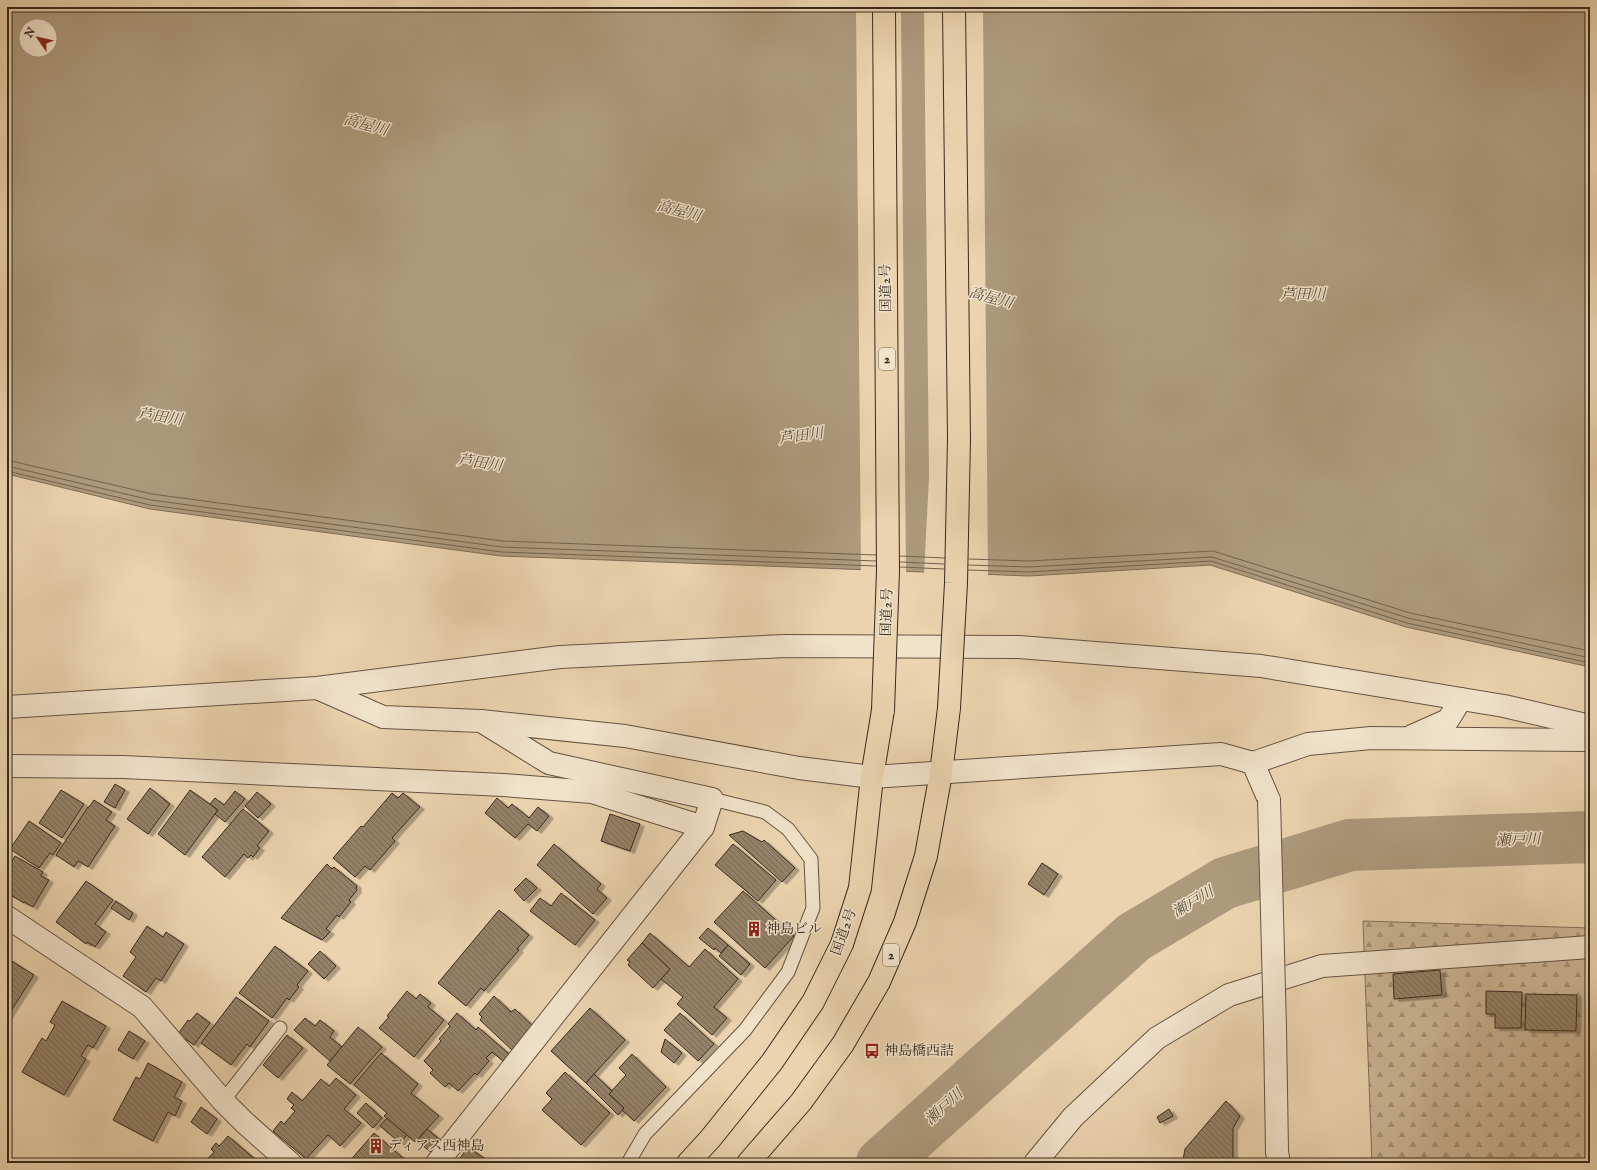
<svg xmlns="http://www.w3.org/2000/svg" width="1597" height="1170" font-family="'IM FELL English','Noto Serif JP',serif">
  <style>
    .forest { fill: url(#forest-firs); stroke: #827059 }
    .water { fill: #ad9a7d; stroke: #7e6d57; fill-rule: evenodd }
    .pier { fill: #ead3ae }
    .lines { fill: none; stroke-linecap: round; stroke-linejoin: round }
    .shore { stroke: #72624d; stroke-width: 1 }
    .river { stroke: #ad9a7d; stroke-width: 52 }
    .building { fill: url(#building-back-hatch); stroke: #372a1d; filter: url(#shadow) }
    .service-casing { stroke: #645441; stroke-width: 15 }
    .minor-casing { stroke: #645441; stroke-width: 24 }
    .tertiary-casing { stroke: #645441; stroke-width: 24 }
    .trunk-casing { stroke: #372a1d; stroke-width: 24 }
    .service { stroke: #f1e2ca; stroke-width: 13 }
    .minor { stroke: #f1e2ca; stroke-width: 22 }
    .tertiary { stroke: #f1e2ca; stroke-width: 22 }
    .trunk { stroke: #ead3ae; stroke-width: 22 }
    .tertiary-bridge-casing { stroke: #645441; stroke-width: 24; stroke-linecap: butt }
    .trunk-bridge-casing { stroke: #372a1d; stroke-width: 24; stroke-linecap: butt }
    .tertiary-bridge { stroke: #f1e2ca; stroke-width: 22 }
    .trunk-bridge { stroke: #ead3ae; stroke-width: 22 }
    .labels { text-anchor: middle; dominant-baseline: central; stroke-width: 3; stroke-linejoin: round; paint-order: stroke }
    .shield { fill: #f1e2ca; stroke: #6f6151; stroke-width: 1 }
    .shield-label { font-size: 13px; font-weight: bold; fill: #372a1d }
    .street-label { font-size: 14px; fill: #372a1d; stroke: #f1e2ca }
    .poi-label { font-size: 14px; fill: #372a1d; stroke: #f1e2ca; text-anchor: start }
    .water-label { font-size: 15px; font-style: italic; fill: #5a4c3a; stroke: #f1e2ca }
  </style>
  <defs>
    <pattern id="forest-firs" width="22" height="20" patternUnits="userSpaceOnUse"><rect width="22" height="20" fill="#ccb695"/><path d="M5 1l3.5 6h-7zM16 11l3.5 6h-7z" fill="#a69479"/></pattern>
    <pattern id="building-back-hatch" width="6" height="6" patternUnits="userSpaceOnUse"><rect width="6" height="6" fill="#948268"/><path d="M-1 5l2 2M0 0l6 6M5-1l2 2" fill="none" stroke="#7a6b55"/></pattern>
    <filter id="shadow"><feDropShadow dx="4.5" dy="2.5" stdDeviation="0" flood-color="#0004"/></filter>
  </defs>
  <rect width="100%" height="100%" fill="#ead3ae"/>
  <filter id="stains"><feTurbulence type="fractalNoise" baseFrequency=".005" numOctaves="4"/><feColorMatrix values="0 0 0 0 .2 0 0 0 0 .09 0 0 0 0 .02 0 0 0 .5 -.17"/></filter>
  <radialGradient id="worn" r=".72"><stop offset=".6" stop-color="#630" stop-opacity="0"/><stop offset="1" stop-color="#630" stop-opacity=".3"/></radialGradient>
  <!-- forest -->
  <path class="forest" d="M1363 921 1590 928V1163H1372Z"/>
  <!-- water -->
  <path class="water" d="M7 7H1590V667L1406 627 1210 565 1029 576 501 556 150 509 7 474ZM26 26H50V50H26Z"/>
  <!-- pier -->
  <g class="pier">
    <path d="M856 7H901L906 573 861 572Z"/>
    <path d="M924 7H983L988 576 924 574 929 477Z"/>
  </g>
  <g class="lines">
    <!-- shore -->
    <g class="shore">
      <path d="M7 460 152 494 502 541 876 555"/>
      <path d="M7 466 151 500 502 547 876 561"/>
      <path d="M7 471 150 505 502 552 876 566"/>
      <path d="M900 556 945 558"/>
      <path d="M969 559 1029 561 1213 551 1410 613 1590 651"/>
      <path d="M900 562 944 564"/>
      <path d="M968 565 1029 567 1212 557 1408 618 1590 658"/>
      <path d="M900 567 944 569"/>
      <path d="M968 570 1029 572 1211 561 1407 623 1590 663"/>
    </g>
    <!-- river -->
    <path class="river" d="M882 1163 1134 937 1225 883 1350 845 1590 837"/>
  </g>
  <!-- building -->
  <g class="building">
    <path d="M115 784 125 790 115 808 104 802Z"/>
    <path d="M150 788 170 804 148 834 127 819Z"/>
    <path d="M61 790 84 804 62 838 39 823Z"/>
    <path d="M190 790 218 810 185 855 158 834Z"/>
    <path d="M235 791 245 799 225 822 215 814 218 810 210 804 215 798 224 805Z"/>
    <path d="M257 792 271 804 258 818 245 806Z"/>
    <path d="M392 793 398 798 403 793 420 807 392 838 395 841 370 870 365 866 355 877 333 858 361 826 363 827Z"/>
    <path d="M497 798 508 808 512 804 529 818 538 807 549 816 537 831 528 824 515 838 485 813Z"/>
    <path d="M94 800 112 812 106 820 115 826 88 867 78 861 74 867 56 855 88 807H89Z"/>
    <path d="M243 809 269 831 257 846 260 848 253 857 251 855 248 858 244 854 225 877 202 857Z"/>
    <path d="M610 814 640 824 630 851 601 841Z"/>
    <path d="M29 821 61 843 53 855 50 853 39 868 10 849Z"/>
    <path d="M743 831 762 842 764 840 795 868 782 882 729 835Z"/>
    <path d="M554 844 601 884 597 889 607 898 593 914 537 865Z"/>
    <path d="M733 844 776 880 758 901 715 865Z"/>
    <path d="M15 856 43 872 41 876 49 880 33 907 24 902V903L7 893V869Z"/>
    <path d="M1042 863 1058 874 1044 895 1028 884Z"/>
    <path d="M327 864 332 869 334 867 357 886 356 888 357 890 349 900 351 902 339 917 337 915 326 929 330 932 322 940 281 918Z"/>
    <path d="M526 878 537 888 524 901 514 890Z"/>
    <path d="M86 881 113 900 95 924 106 932 95 947 87 942 86 944 56 922Z"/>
    <path d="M743 891 794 936 765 968 714 922Z"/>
    <path d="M561 893 595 920 575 945 530 911 540 898 551 906Z"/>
    <path d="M116 901 133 913 129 920 111 908Z"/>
    <path d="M499 910 529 935 517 949 519 950 484 991 481 988 466 1006 438 983Z"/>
    <path d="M147 926 163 937 166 932 184 944 161 981 156 978 146 992 123 976 136 957 130 952Z"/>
    <path d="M708 928 728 945 721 953 715 948 714 950 699 938Z"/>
    <path d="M650 933 689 967 705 949 738 979 714 1007 727 1018 712 1035 677 1004 683 997 661 979 670 969 642 943Z"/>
    <path d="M642 943 670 969 653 988 628 965 630 962 627 960Z"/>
    <path d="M728 945 750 964 741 975 719 956Z"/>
    <path d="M275 946 308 971 297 985 299 987 289 1000 287 998 272 1018 239 993Z"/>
    <path d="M320 951 336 966 324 979 308 964Z"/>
    <path d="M7 958 34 975 7 1017Z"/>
    <path d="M1440 970 1442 995 1394 999 1393 974Z"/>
    <path d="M407 991 416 999 420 994 431 1003 428 1007 444 1020 414 1057 379 1028 389 1017 387 1016Z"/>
    <path d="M1486 991 1522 992 1521 1028H1495V1014H1486Z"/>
    <path d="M1526 994 1577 995 1576 1031 1525 1030Z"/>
    <path d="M494 996 511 1012 515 1009 536 1029 514 1052 480 1020 482 1017 479 1014Z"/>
    <path d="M236 997 269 1021 250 1047 247 1044 231 1065 201 1043Z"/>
    <path d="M62 1001 106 1026 93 1048 88 1045 81 1056 86 1059 64 1095 22 1072 42 1038 46 1041 55 1025 50 1022Z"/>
    <path d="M590 1008 625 1040 586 1083 551 1051Z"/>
    <path d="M197 1013 210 1023 194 1045 178 1034 188 1020 190 1021Z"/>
    <path d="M457 1013 476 1030 478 1027 509 1054 503 1061 492 1052 486 1058 489 1061 477 1075 475 1073 458 1091 449 1083 445 1087 430 1073 433 1070 424 1061 441 1041 439 1039 450 1026 448 1024Z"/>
    <path d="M680 1013 714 1044 698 1061 664 1030Z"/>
    <path d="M305 1018 315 1026 320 1020 334 1031 330 1037 342 1047 330 1061 294 1030Z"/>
    <path d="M358 1027 382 1047 350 1084 327 1065Z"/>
    <path d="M129 1031 145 1041 133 1059 118 1050Z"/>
    <path d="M287 1035 303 1048 278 1078 263 1065Z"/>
    <path d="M665 1039 682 1053 674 1063 661 1052Z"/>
    <path d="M381 1053 418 1084 411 1093 439 1116 415 1142 384 1116 387 1113 354 1085Z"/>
    <path d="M632 1054 666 1087 634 1121 622 1110 624 1108 609 1094 626 1075 619 1068Z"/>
    <path d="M148 1063 182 1082 174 1097 182 1101 175 1116 168 1112 153 1141 113 1120 136 1077 140 1079Z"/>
    <path d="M565 1072 610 1113 581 1145 542 1110 552 1099 546 1093Z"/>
    <path d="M594 1074 612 1091 609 1094 624 1108 618 1115 586 1083Z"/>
    <path d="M336 1078 356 1095 344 1109 361 1123 340 1146 328 1135 306 1159 273 1131 281 1121 284 1124 295 1111 291 1108 294 1105 287 1099 292 1092 302 1101 321 1079 329 1086Z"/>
    <path d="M1226 1101 1240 1116 1233 1128V1163H1190L1183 1160 1185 1149Z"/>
    <path d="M366 1103 382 1118 373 1128 357 1113Z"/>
    <path d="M201 1107 217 1119 207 1134 191 1122Z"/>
    <path d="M1169 1109 1173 1116 1160 1123 1157 1117Z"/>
    <path d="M387 1118 407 1135 400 1143 380 1126Z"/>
    <path d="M427 1129 443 1142 433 1154 417 1141Z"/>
    <path d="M374 1133 403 1158 399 1163H348Z"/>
    <path d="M228 1136 256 1160 254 1163H204L214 1152 211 1149 216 1143 219 1146Z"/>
    <path d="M468 1147 487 1160 485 1163H460L458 1161Z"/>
  </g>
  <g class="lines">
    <defs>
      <g id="service">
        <path d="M223 1101 280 1028"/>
        <path d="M628 1163 645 1134 745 1030 788 972 813 908 811 859 788 829 765 812 712 799"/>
      </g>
      <g id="minor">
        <path d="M481 721 549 763 712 799 703 827"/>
        <path d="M7 766 123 767 503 785 592 792 703 827 437 1163"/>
        <path d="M7 917 142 1007 223 1101 244 1122 290 1163"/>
        <path d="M1035 1163 1073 1117 1157 1038 1229 995 1322 966 1590 947"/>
      </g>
      <g id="tertiary">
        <path d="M317 688 383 717 481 721 625 736 799 768 872 777 1221 754 1253 763 1269 800"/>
        <path d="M7 707 317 688 560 657 785 646 1019 647 1261 666 1504 706 1590 726"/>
        <path d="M1412 736 1448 720 1461 699"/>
        <path d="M1253 763 1308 744 1371 738 1590 740"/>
        <path d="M1275 1028 1277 1152 1279 1163"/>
      </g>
      <g id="trunk">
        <path d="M688 1163 710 1139 772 1062 813 1002 842 944 860 888 872 777 883 710"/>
        <path d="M748 1163 801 1102 843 1044 879 982 905 922 926 856 941 773 949 708"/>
      </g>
    </defs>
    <!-- service casing -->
    <use href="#service" class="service-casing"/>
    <!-- minor casing -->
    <use href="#minor" class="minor-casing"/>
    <!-- tertiary casing -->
    <use href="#tertiary" class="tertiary-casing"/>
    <!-- trunk casing -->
    <use href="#trunk" class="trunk-casing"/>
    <!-- service -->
    <use href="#service" class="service"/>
    <!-- minor -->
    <use href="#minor" class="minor"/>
    <!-- tertiary -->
    <use href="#tertiary" class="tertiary"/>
    <!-- trunk -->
    <use href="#trunk" class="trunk"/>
    <defs>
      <path id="tertiary-bridge" d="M1269 800 1275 1028"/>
      <g id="trunk-bridge">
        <path d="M949 708 956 583 959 439 954 7"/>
        <path d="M883 710 888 571 884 7"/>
      </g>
    </defs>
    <!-- tertiary-bridge casing -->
    <use href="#tertiary-bridge" class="tertiary-bridge-casing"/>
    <!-- trunk-bridge casing -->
    <use href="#trunk-bridge" class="trunk-bridge-casing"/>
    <!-- tertiary-bridge -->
    <use href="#tertiary-bridge" class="tertiary-bridge"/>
    <!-- trunk-bridge -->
    <use href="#trunk-bridge" class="trunk-bridge"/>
  </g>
  <!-- icons -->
  <defs>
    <symbol id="building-bare" viewBox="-9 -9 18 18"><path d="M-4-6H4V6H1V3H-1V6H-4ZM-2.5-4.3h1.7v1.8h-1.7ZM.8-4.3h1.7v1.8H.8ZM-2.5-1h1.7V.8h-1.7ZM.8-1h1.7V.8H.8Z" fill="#8f2418" stroke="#f1e2ca" stroke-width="2.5" paint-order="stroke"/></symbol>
    <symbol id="bus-bare" viewBox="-9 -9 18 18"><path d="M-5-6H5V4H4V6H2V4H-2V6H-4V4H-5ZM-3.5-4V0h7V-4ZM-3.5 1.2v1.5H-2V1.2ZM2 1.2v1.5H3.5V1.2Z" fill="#8f2418" stroke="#f1e2ca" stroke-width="2.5" paint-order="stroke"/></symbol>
  </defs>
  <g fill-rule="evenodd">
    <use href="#building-bare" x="743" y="918" width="22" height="22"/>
    <use href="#bus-bare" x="861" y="1040" width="22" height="22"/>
    <use href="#building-bare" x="365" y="1135" width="22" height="22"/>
  </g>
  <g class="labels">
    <!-- shield labels -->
    <g class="shield">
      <rect x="879" y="348" width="16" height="22" rx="3"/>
      <rect x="883" y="944" width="16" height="22" rx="3"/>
    </g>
    <g class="shield-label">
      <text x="887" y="359">2</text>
      <text x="891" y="955">2</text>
    </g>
    <!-- street labels -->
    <g class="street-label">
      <text transform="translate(886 288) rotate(-91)">国道2号</text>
      <text transform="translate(887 612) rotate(-88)">国道2号</text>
      <text transform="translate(844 932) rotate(-70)">国道2号</text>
    </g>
    <!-- poi labels -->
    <g class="poi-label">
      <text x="766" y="929">神島ビル</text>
      <text x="884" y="1051">神島橋西詰</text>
      <text x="388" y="1146">ディアス西神島</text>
    </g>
    <!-- water labels -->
    <g class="water-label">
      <text transform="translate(366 125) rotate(15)">高屋川</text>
      <text transform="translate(679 211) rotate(15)">高屋川</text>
      <text x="1303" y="294">芦田川</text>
      <text transform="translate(991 298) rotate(15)">高屋川</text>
      <text transform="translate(160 417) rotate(8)">芦田川</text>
      <text transform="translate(801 436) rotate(-8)">芦田川</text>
      <text transform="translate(480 463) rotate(8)">芦田川</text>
      <text transform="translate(1518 840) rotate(-2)">瀬戸川</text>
      <text transform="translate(1193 902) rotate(-31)">瀬戸川</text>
      <text transform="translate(944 1107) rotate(-42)">瀬戸川</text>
    </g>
  </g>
  <!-- margin -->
  <rect width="1597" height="1170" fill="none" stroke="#ead3ae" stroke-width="24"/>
  <rect x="8" y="8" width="1581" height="1154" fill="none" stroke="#372a1d" stroke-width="2"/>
  <rect x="12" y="12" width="1573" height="1146" fill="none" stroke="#372a1d"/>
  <!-- north arrow -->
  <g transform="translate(38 38) rotate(304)"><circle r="19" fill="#f1e2ca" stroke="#a79885"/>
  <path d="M0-3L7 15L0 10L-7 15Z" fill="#8f2418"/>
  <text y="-6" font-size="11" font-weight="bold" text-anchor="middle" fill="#372a1d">N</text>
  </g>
  <rect width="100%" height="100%" filter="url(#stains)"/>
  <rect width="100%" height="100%" fill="url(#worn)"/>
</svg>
